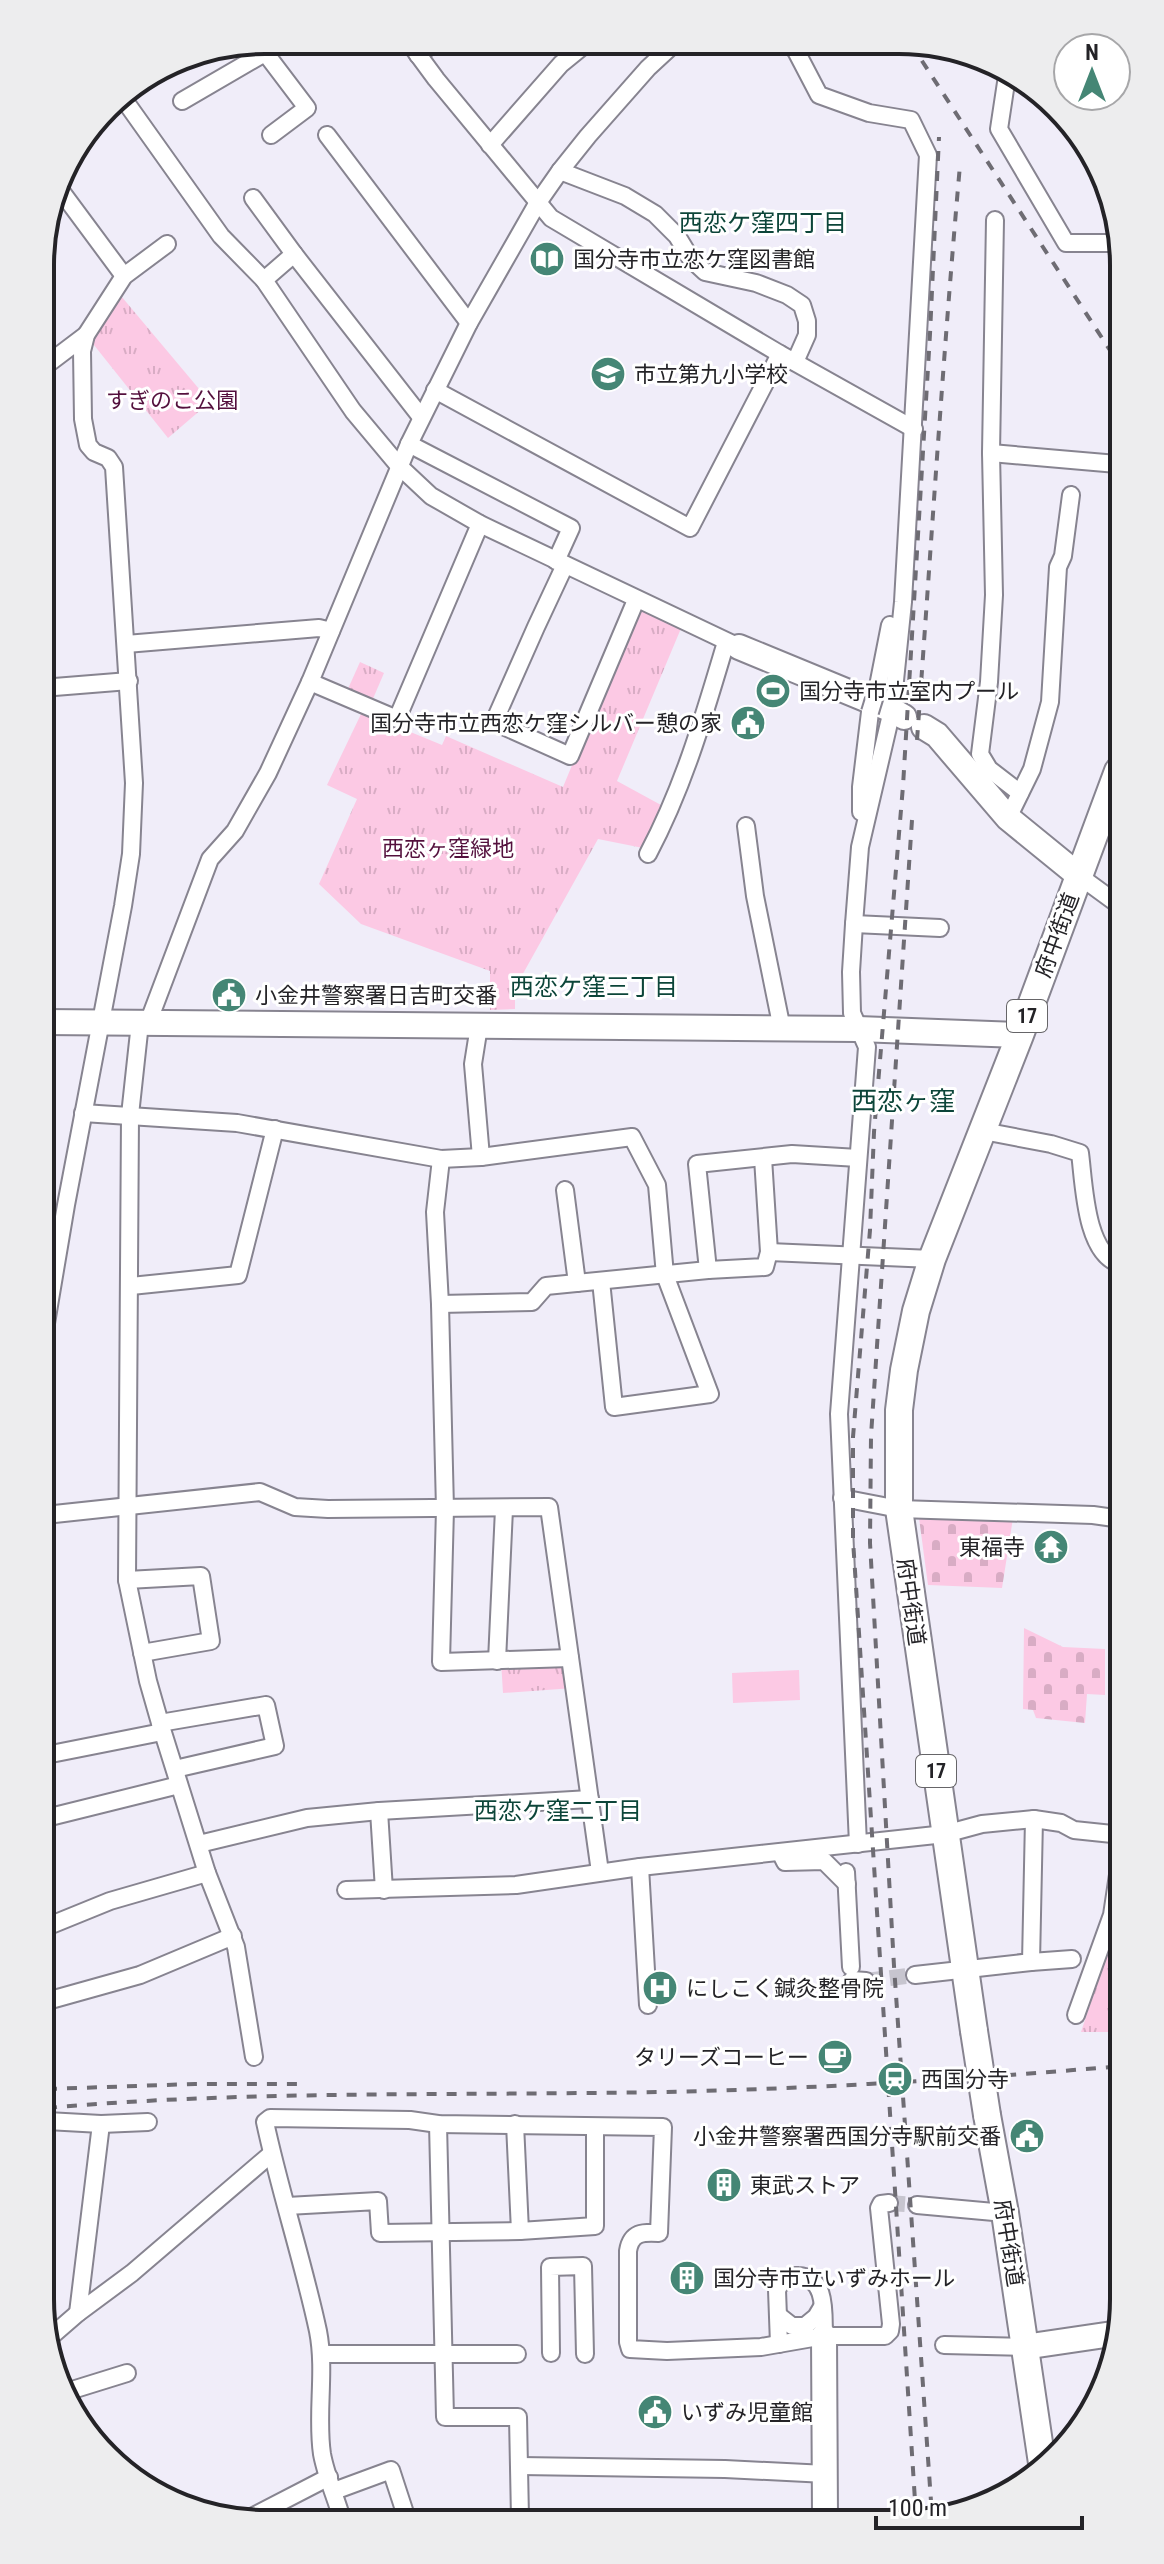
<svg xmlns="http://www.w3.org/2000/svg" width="1164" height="2564" font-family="'Roboto Condensed','Noto Sans JP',sans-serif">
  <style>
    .grass { fill: #fcc9e4 }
    .cemetery { fill: url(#cemetery-stones) }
    .park { fill: url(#park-tufts) }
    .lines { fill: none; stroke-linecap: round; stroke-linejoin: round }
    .street-tunnel { stroke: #c7c5cf; stroke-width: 16; stroke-dasharray: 16 8; stroke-linecap: butt }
    .street-casing { stroke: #878490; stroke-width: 20 }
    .secondary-casing { stroke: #878490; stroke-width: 28 }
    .primary-casing { stroke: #878490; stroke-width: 30 }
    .street { stroke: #fff; stroke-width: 16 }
    .secondary { stroke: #fff; stroke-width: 24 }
    .primary { stroke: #fff; stroke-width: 26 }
    .rail { stroke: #6e6c73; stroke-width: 4; stroke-dasharray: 10 10; stroke-linecap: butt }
    .street-bridge-casing { stroke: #878490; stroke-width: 20; stroke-linecap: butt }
    .primary-bridge-casing { stroke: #878490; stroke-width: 30; stroke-linecap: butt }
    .street-bridge { stroke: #fff; stroke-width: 16 }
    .primary-bridge { stroke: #fff; stroke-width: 26 }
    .labels { text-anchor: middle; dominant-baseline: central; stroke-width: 6; stroke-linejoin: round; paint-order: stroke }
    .shield { fill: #fff; stroke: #666568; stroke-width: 2 }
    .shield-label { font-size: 20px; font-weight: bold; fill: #242327 }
    .poi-label { font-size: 22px; fill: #242327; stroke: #fff; text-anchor: start }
    .park-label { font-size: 22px; fill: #54103d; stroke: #fff }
    .street-label { font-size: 22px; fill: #242327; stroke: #fff }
    .neighbourhood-label { font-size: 24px; fill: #0c4539; stroke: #fff }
    .quarter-label { font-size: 26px; fill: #0c4539; stroke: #fff }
    .rim { fill: none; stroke: #242327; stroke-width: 4 }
  </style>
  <defs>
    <pattern id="cemetery-stones" width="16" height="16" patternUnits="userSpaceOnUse" patternTransform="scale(2)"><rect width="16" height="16" fill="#fcc9e4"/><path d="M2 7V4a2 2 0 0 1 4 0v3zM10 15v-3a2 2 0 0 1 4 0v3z" fill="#d8acc4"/></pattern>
    <pattern id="park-tufts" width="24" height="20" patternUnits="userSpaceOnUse" patternTransform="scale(2)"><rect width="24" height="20" fill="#fcc9e4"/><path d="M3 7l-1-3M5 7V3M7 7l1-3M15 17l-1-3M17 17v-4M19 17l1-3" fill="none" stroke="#d8acc4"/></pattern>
  </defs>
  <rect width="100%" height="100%" fill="#f0edf9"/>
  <!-- grass -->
  <path class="grass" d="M799 1670 800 1700 733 1703 732 1673Z"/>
  <!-- cemetery -->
  <g class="cemetery">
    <path d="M919 1518H1013L1002 1588 928 1585Z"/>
    <path d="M1024 1628 1063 1647 1105 1649V1695L1087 1694 1085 1723 1036 1718 1033 1710 1023 1709Z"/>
  </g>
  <!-- park -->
  <g class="park">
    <path d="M116 290 210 402 168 438 86 335Z"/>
    <path d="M645 610 682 626 617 781 661 805 643 848 598 839 515 988V1009L490 1010V971L361 924 319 884 357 799 327 785 362 712 442 745 446 736 563 787 636 611Z"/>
    <path d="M360 662 384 673 372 701 347 691Z"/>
    <path d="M562 1659 574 1688 503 1693 501 1661Z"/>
    <path d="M1122 1910 1123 2032H1081L1116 1926Z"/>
  </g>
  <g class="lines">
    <!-- street-tunnel -->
    <g class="street-tunnel">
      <path d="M866 1981 915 1975"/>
      <path d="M889 2203 917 2205"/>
    </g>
    <defs>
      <g id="street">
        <path d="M408 41 436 79 551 218 780 354 914 429"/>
        <path d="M257 42 307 108 271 135"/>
        <path d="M788 43 796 51 819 95 869 113 911 120 928 155 903 602 892 710 860 847 854 924 851 972 852 1013 867 1047 839 1414 858 1844"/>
        <path d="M418 55 436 41"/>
        <path d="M1007 76 999 129 1066 243H1116"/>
        <path d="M120 94 221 236 264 280 353 411 399 466 431 496 480 524 739 647"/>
        <path d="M182 101 287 40"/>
        <path d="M327 135 469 323"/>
        <path d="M490 145 561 64 588 42"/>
        <path d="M560 171 625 196 655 214 677 236 691 259 705 272 756 283 787 295 802 305 807 321V335L795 362"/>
        <path d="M58 187 124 276"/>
        <path d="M253 198 294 254 421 417"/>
        <path d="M995 220 991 453 994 595 989 682 980 754 989 769 1020 793"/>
        <path d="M264 280 294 254"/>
        <path d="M41 369 86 335"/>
        <path d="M435 390 690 528 780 354"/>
        <path d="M409 444 571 528 556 561"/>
        <path d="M991 453 1117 464"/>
        <path d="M565 565 536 627 494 722 570 756 636 600"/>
        <path d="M126 644 319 628 331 631"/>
        <path d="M310 682 397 719 480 524"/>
        <path d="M878 686 890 625"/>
        <path d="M42 688 129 681"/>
        <path d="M861 812V787L870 712"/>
        <path d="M1008 818 1032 769 1050 702 1058 567 1063 556 1071 495"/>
        <path d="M746 826 755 896 782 1029"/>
        <path d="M648 854C684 786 704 716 726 642"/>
        <path d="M1078 875 1119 905"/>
        <path d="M854 924 940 928"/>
        <path d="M140 1023 130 1115 127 1580 148 1681 160 1723 207 1873 236 1947 254 2057"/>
        <path d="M148 1023 210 859 235 831 268 773 310 682 409 444 469 323 537 204 560 171 588 136 648 68 675 43"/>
        <path d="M479 1026 473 1064 481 1157"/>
        <path d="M83 1113 237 1123 441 1159 481 1157 632 1137 657 1185 665 1275 710 1394 614 1407 601 1281"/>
        <path d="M983 1131 1051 1144 1080 1153C1084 1183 1085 1254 1120 1264"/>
        <path d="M441 1159 435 1212 440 1304 445 1509 441 1662 570 1658"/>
        <path d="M565 1190 577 1283"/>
        <path d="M769 1252 932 1259"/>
        <path d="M708 1270 697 1164 792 1154 858 1158"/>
        <path d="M131 1286 238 1275 275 1129"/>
        <path d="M440 1304 532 1302 546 1286 708 1270 765 1267 769 1252 763 1158"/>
        <path d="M44 1335 66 1205 123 906 131 854 134 783 114 467 108 458 94 452 88 445 83 419 82 351 86 335 124 276 167 244"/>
        <path d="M842 1498 899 1509 1093 1515 1121 1519"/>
        <path d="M45 1515 260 1492 295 1507 328 1509 549 1507 600 1872"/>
        <path d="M127 1580 201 1576 211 1641 142 1653"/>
        <path d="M497 1661 504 1509"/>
        <path d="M160 1723 266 1705 275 1746 175 1769"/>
        <path d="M46 1755 162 1732"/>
        <path d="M379 1811 384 1890"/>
        <path d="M46 1818 179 1785"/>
        <path d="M199 1844 307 1818 379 1811 590 1799"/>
        <path d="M782 1856 785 1862 824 1861 847 1884"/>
        <path d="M640 1867 648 2005"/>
        <path d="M846 1872 851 1967"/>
        <path d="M346 1890 516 1885 640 1867 945 1834 982 1824 1034 1819 1061 1823 1074 1830 1122 1835"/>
        <path d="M46 1927 110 1901 207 1873"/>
        <path d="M1031 1962 1072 1959"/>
        <path d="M915 1975 1031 1962 1034 1819"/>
        <path d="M852 1980 866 1981"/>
        <path d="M47 2001 140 1975 233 1936"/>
        <path d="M1076 2015 1112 1915 1122 1848"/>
        <path d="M47 2121 101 2124 148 2122"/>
        <path d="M438 2124 445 2417H518L520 2518"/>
        <path d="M515 2124 520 2231 595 2226V2128"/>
        <path d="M917 2205 1005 2213"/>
        <path d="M287 2206 378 2201 380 2233 520 2231"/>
        <path d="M78 2313 101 2124"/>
        <path d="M778 2315 792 2326H805L816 2317 822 2307"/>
        <path d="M48 2339 78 2313 132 2273 271 2154"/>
        <path d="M779 2344 777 2290C781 2281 788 2275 798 2276 828 2277 823 2315 824 2336"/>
        <path d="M944 2345 1024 2347"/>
        <path d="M551 2353 550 2267 583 2266 585 2354"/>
        <path d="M321 2354H517"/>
        <path d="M69 2391 127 2373"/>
        <path d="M520 2466 725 2469 826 2474"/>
        <path d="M334 2491 391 2470 407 2519"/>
        <path d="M342 2519C336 2498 326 2476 322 2454 316 2414 326 2372 318 2331 303 2261 280 2192 265 2122L270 2118 410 2120 438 2124 663 2127 659 2233C643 2232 631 2232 628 2251V2342L630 2349 667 2351 761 2347 824 2336H885L890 2331 891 2324 879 2208 881 2204 889 2203"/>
        <path d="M246 2520 329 2477"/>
      </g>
      <g id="secondary">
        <path d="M739 647 892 710 904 717"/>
        <path d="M924 727 937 735 1008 818 1078 875"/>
        <path d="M43 1022 858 1029 1020 1035"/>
        <path d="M824 2336 825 2517"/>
        <path d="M1024 2347 1119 2333"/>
      </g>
      <g id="primary">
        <path d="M974 2031 899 1509V1410L904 1370 916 1311 932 1259 1020 1035 1118 771"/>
        <path d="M987 2115 1005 2213 1042 2463"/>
      </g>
    </defs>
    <!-- street casing -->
    <use href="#street" class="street-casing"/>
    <!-- secondary casing -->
    <use href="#secondary" class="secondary-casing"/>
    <!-- primary casing -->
    <use href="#primary" class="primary-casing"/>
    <!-- street -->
    <use href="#street" class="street"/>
    <!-- secondary -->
    <use href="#secondary" class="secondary"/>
    <!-- primary -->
    <use href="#primary" class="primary"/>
    <!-- rail -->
    <g class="rail">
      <path d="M911 44 1117 361"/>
      <path d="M917 740C931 548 943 356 960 165"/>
      <path d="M912 820 871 1436 870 1543 894 1966 932 2516"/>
      <path d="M47 2089 195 2084H299"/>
      <path d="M47 2108C226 2092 405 2095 585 2093 765 2092 944 2081 1123 2066"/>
      <path d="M916 2516 853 1540V1437L870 1230 874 1132 903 786 930 334 939 137"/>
    </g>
    <defs>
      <path id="street-bridge" d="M870 712 878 686"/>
      <path id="primary-bridge" d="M974 2031 987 2115"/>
    </defs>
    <!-- street-bridge casing -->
    <use href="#street-bridge" class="street-bridge-casing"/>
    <!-- primary-bridge casing -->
    <use href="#primary-bridge" class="primary-bridge-casing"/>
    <!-- street-bridge -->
    <use href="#street-bridge" class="street-bridge"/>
    <!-- primary-bridge -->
    <use href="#primary-bridge" class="primary-bridge"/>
  </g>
  <!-- icons -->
  <defs>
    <symbol id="library-disc" viewBox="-11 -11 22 22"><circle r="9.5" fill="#458675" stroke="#fff"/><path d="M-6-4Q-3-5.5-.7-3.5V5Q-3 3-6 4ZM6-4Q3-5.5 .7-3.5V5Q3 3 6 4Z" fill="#fff"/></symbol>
    <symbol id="school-disc" viewBox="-11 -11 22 22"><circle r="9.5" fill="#458675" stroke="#fff"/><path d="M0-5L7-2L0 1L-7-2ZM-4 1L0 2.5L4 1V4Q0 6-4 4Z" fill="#fff"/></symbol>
    <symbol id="stadium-disc" viewBox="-11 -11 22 22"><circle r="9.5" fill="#458675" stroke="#fff"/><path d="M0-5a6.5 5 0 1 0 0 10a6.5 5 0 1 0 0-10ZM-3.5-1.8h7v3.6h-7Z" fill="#fff"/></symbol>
    <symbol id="civic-disc" viewBox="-11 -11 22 22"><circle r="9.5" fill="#458675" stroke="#fff"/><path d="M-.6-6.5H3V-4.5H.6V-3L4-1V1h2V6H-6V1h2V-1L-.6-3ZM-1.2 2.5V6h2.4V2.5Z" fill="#fff"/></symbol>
    <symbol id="temple-disc" viewBox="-11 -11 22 22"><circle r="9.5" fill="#458675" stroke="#fff"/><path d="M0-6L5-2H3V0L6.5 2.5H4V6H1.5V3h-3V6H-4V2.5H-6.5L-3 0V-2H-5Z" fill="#fff"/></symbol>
    <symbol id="hospital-disc" viewBox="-11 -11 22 22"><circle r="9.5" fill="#458675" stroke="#fff"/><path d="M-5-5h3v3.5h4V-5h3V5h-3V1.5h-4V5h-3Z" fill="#fff"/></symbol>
    <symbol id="cafe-disc" viewBox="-11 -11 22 22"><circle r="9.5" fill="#458675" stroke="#fff"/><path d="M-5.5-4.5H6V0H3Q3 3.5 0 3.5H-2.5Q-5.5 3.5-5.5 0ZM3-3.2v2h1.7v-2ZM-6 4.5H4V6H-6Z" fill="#fff"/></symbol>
    <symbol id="station-disc" viewBox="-11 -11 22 22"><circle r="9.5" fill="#458675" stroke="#fff"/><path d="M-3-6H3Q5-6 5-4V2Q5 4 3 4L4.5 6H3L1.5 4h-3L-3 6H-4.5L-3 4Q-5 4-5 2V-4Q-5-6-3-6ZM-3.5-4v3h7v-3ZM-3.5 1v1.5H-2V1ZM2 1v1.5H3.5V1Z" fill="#fff"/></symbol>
    <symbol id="building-disc" viewBox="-11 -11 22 22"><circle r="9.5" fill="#458675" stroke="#fff"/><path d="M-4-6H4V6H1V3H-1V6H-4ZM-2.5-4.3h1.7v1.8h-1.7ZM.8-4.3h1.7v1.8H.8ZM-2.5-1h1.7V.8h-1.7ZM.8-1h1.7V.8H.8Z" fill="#fff"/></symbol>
  </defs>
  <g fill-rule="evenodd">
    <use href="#library-disc" x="527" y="239" width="40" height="40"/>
    <use href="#school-disc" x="588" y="354" width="40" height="40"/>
    <use href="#stadium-disc" x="753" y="671" width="40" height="40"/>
    <use href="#civic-disc" x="728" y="703" width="40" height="40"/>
    <use href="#civic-disc" x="209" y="975" width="40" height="40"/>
    <use href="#temple-disc" x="1031" y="1527" width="40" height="40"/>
    <use href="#hospital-disc" x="640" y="1968" width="40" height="40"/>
    <use href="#cafe-disc" x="815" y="2037" width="40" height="40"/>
    <use href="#station-disc" x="875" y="2059" width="40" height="40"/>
    <use href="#civic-disc" x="1007" y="2116" width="40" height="40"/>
    <use href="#building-disc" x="704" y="2165" width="40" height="40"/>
    <use href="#building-disc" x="667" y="2258" width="40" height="40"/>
    <use href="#civic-disc" x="635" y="2392" width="40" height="40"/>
  </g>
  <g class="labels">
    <!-- shield labels -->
    <g class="shield">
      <rect x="1007" y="1000" width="40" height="32" rx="6"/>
      <rect x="916" y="1755" width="40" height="32" rx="6"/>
    </g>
    <g class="shield-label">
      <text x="1027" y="1016">17</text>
      <text x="936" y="1771">17</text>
    </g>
    <!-- poi labels -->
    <g class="poi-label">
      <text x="573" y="259">国分寺市立恋ケ窪図書館</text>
      <text x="634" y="374">市立第九小学校</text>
      <text x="799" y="691">国分寺市立室内プール</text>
      <text x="722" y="723" text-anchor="end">国分寺市立西恋ケ窪シルバー憩の家</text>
      <text x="255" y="995">小金井警察署日吉町交番</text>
      <text x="1025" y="1547" text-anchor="end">東福寺</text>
      <text x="686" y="1988">にしこく鍼灸整骨院</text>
      <text x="809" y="2057" text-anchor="end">タリーズコーヒー</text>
      <text x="921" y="2079">西国分寺</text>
      <text x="1001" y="2136" text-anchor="end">小金井警察署西国分寺駅前交番</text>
      <text x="750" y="2185">東武ストア</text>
      <text x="713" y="2278">国分寺市立いずみホール</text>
      <text x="681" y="2412">いずみ児童館</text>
    </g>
    <!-- park labels -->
    <g class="park-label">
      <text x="172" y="400">すぎのこ公園</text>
      <text x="448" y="848">西恋ヶ窪緑地</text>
    </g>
    <!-- street labels -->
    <g class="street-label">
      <text transform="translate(1057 935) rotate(-70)">府中街道</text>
      <text transform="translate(911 1602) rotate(82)">府中街道</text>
      <text transform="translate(1009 2243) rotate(81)">府中街道</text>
    </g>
    <!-- neighbourhood labels -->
    <g class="neighbourhood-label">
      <text x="763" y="223">西恋ケ窪四丁目</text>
      <text x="594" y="987">西恋ケ窪三丁目</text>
      <text x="558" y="1811">西恋ケ窪二丁目</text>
    </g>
    <!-- quarter labels -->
    <g class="quarter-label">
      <text x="903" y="1101">西恋ヶ窪</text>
    </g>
  </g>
  <!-- crop -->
  <path d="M0 0H1164V2564H0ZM265 54H899A211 211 0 0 1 1110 265V2299A211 211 0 0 1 899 2510H265A211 211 0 0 1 54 2299V265A211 211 0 0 1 265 54Z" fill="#ededee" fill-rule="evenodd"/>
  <path class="rim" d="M265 54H899A211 211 0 0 1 1110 265V2299A211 211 0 0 1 899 2510H265A211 211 0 0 1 54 2299V265A211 211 0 0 1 265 54Z"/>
  <!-- north arrow -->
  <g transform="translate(1092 72)"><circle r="38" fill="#ffffff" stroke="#a7a7a9" stroke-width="2"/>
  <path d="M0-6L14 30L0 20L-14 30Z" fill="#458675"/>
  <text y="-12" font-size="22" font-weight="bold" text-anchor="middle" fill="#242327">N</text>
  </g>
  <!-- scale -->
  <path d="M876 2516v12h206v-12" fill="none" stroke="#242327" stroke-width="4"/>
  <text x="888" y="2516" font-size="24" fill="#242327" stroke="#ffffff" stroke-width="6" paint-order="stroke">100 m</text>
</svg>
